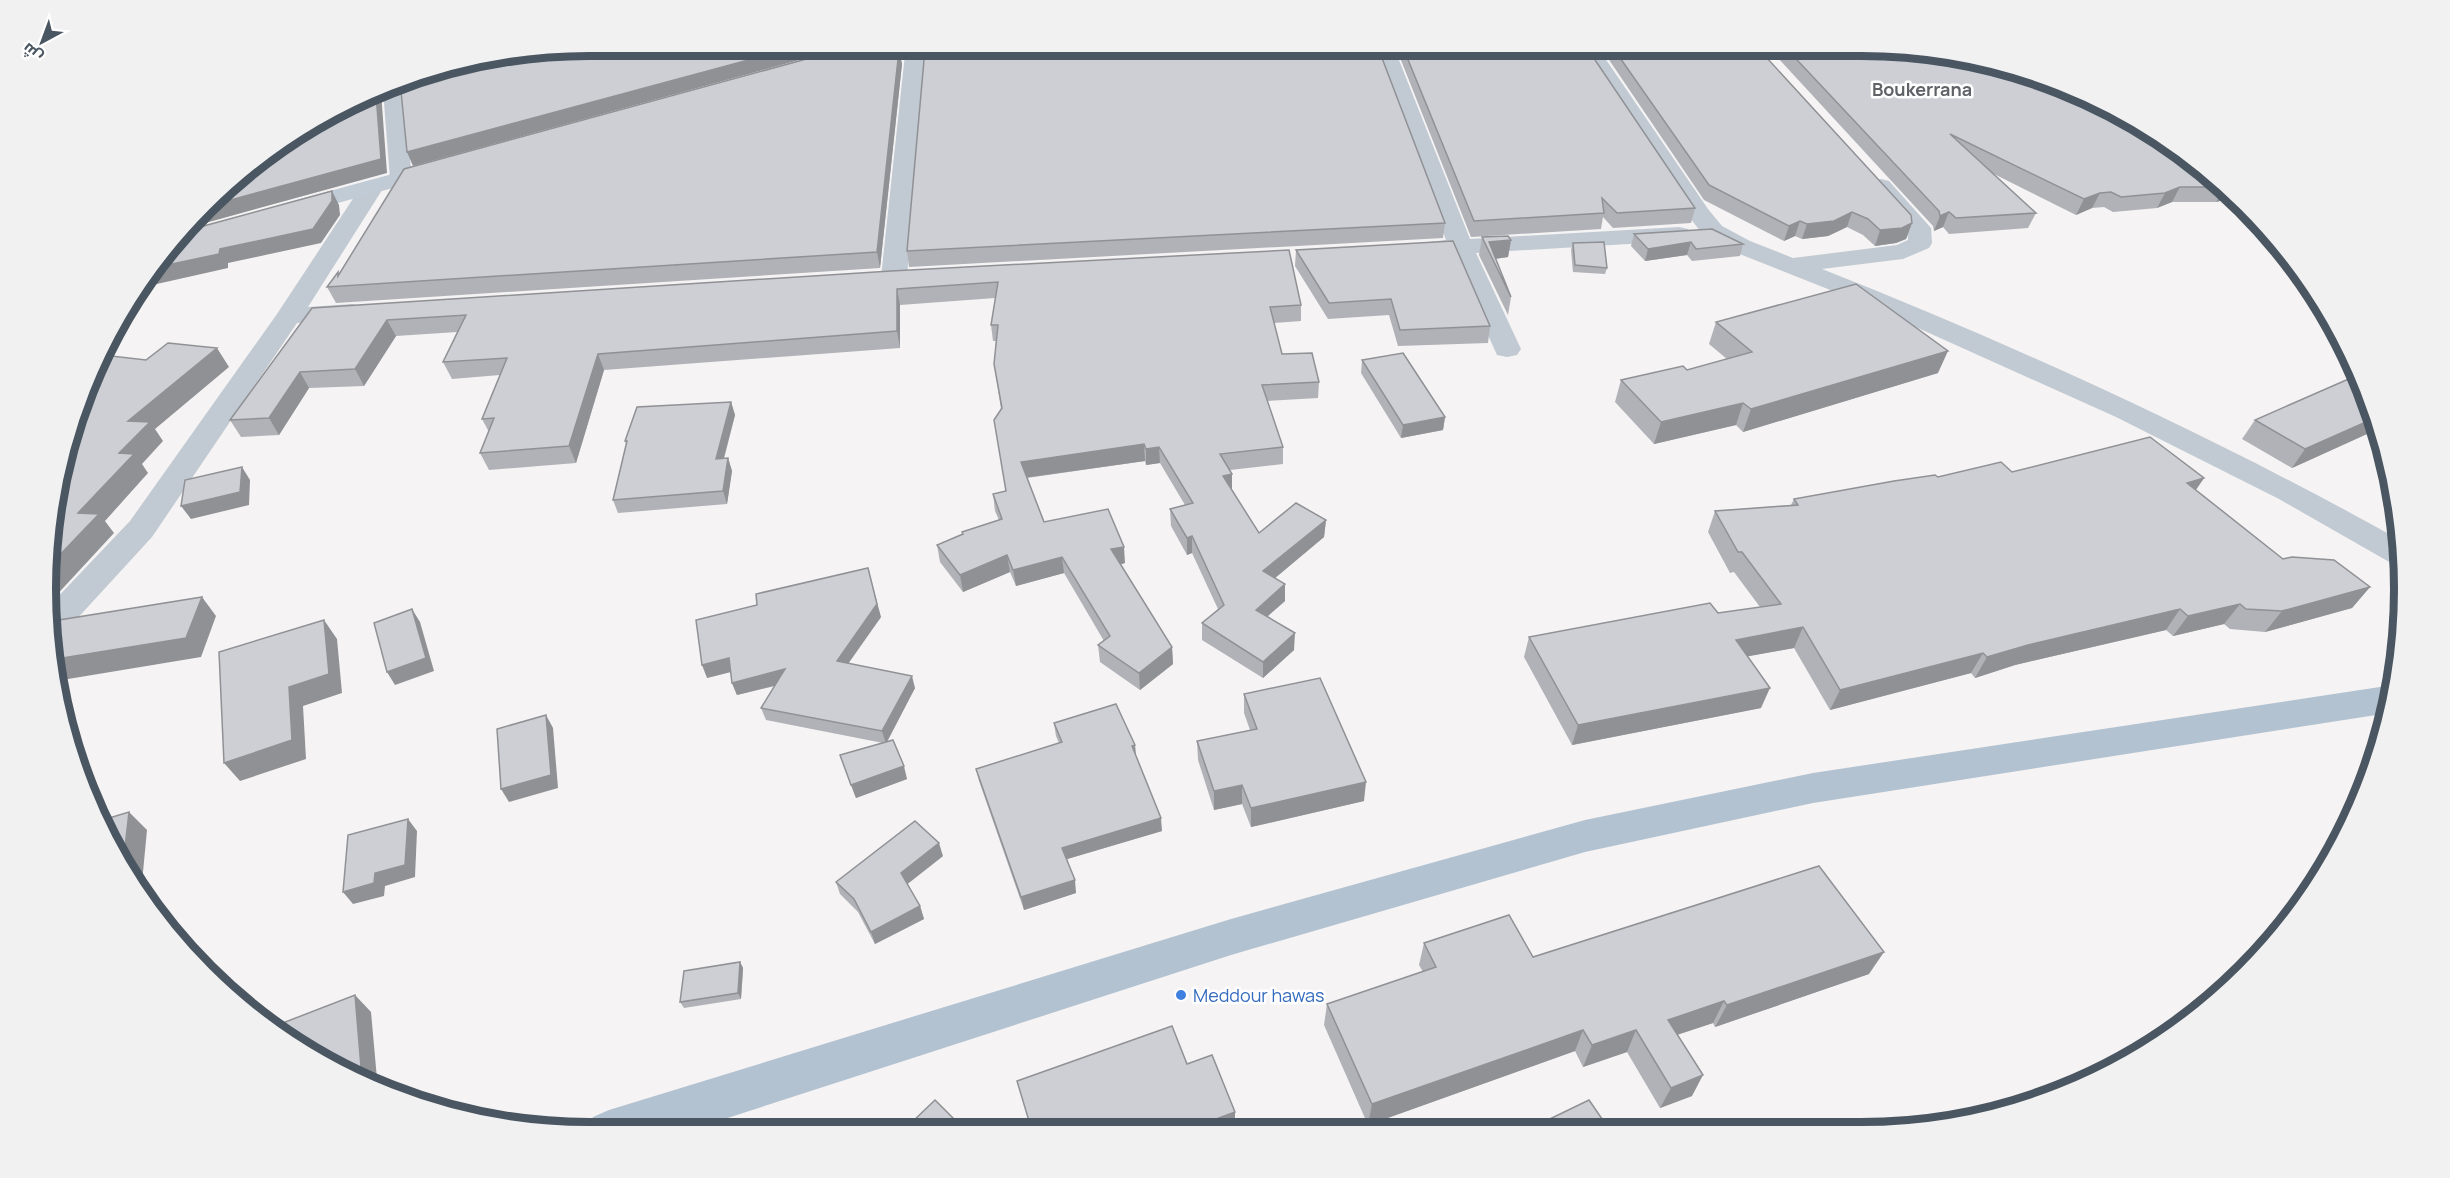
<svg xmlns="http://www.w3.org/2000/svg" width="2450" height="1178" font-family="Manrope,Cairo,sans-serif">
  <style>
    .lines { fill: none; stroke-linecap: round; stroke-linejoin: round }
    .street { fill: #c1cad2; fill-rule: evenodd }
    .secondary { fill: #c1cbd6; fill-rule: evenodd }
    .primary { fill: #b3c2d1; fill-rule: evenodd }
    .wall { fill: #b0b2b7 }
    .shaded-wall { fill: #909195 }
    .building { fill: #cdcfd5; stroke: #909195; stroke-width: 1.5 }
    .shop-dot { fill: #3f7fe0; stroke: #fff; stroke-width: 2 }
    .labels { text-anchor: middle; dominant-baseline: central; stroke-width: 5; stroke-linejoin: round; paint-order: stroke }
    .far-district-label { font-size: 18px; font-weight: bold; fill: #5f6368; stroke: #fff }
    .near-shop-label { font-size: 18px; fill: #366cbe; stroke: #fff; text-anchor: start }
    .rim { fill: none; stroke: #4a5661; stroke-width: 8 }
  </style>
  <rect width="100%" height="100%" fill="#f5f3f3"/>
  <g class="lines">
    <!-- street -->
    <g class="street">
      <path d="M906 45H926L907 277 903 282 894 285 885 282 881 277Z"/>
      <path d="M1373 45H1393L1470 239 1679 227 1688 229 1691 234 1688 239 1679 241 1476 253 1521 349 1517 355 1507 357 1497 355 1452 255 1410 257 1401 255 1398 250 1401 245 1446 240Z"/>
      <path d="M1576 45H1596L1708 209 1722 226 1750 241 1793 258 1897 245 1908 240 1907 229 1869 186 1873 181 1881 179 1889 181 1931 228 1932 243 1929 248 1903 259 1822 269C2019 347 2215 437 2400 540L2403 566 2391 563 2279 499 2116 417 1858 301 1732 251 1704 236 1687 214Z"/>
      <path d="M401 81 403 85 412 179 409 184 401 186 393 184 390 179 383 90Z"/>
      <path d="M372 180 380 182 384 187 308 307 352 304 361 306 365 312 361 318 297 323 152 537 63 634 50 637 52 603 130 521 277 314 364 182Z"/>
    </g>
    <!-- secondary -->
    <g class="secondary">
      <path d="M885 45H928L925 49 918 51 834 66 827 64 824 60 827 56 834 54Z"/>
      <path d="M440 161 448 163 451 168 448 173 290 216 282 214 278 209 282 204Z"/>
    </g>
    <!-- primary -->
    <path class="primary" d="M2393 685 2395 686 2389 713 1813 803 1585 852 1231 955 681 1133H586L593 1117 609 1110 1231 919 1585 820 1813 773Z"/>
  </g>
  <!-- wall -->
  <g class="wall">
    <path d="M1395 45H1585L1695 208 1691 223 1613 228 1603 217 1601 229 1471 237Z"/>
    <path d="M1599 45H1755L1912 223 1906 239 1896 243 1875 246 1863 235 1847 227 1828 236 1802 239 1795 236 1784 241 1704 200Z"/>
    <path d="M1766 45H1861L2164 137 2238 198 2228 199 2216 202H2172L2157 208 2113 212 2104 207 2092 208 2076 215 1992 173 2036 213 2028 228 1949 234 1943 227 1934 231 1933 226Z"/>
    <path d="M876 46 878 55 899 50 902 64 880 268 336 303 327 287 339 274Z"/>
    <path d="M1445 223 1443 238 909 267 907 251Z"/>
    <path d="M1634 234 1743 244 1740 256 1692 261 1687 255 1645 261 1631 246Z"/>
    <path d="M1482 237 1511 240 1508 257 1495 259 1511 297 1508 315 1479 255Z"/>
    <path d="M1573 243 1607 268 1605 274 1573 272 1571 250Z"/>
    <path d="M1296 250 1490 326 1488 343 1398 346 1389 315 1328 319 1295 266Z"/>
    <path d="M891 271 1301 305V321L1274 323 1282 354 1319 382 1318 398 1267 401 1283 447V464L1230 470 1232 490 1259 533 1326 520 1324 537 1275 578 1285 584V601L1267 617 1294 650 1263 678 1202 640V623L1218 609 1192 553 1187 555 1171 526 1170 509 1185 505 1160 463 1146 465 1145 461 1027 478 1044 522 1125 563 1120 565 1172 647 1173 664 1140 690 1100 662 1098 645 1104 641 1064 573 1016 586 1010 572 963 592 940 562 937 545 962 535V532L999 520 995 511 993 494 1006 491 994 420 1001 409 994 364 996 341H993L991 325 995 298 900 305V348L604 370 576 463 489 470 480 453 489 432 482 419 500 375 452 379 443 362 457 332 396 336 364 386 309 388 279 435 241 437 230 420 312 308Z"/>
    <path d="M2308 280 2314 287 2317 293 2305 285Z"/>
    <path d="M1716 322 1938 373 1743 432 1736 425 1654 444 1615 402 1621 380 1687 370 1727 359 1709 344Z"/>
    <path d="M1362 360 1445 417 1443 430 1401 438 1361 373Z"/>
    <path d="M2364 381 2378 429 2292 468 2242 439 2255 420Z"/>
    <path d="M731 402 735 415 724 459 728 458 732 471 727 504 618 513 613 500 626 444 625 441Z"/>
    <path d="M2012 472 2204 478 2196 490 2283 559 2370 587 2352 608 2265 632 2230 629 2224 624 2173 636 2166 630 2015 665 1975 678 1971 673 1830 710 1794 648 1748 656 1761 708 1572 745 1524 657 1529 637 1718 613 1760 607 1734 572 1730 573 1708 532 1715 511 1791 505 1794 499 1938 477Z"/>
    <path d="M881 617 848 663 915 688 886 742 907 779 856 798 840 755 883 743 766 720 761 708 775 686 737 695 732 683 731 672 707 678Z"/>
    <path d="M1244 694 1364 801 1251 827 1242 804 1214 810 1198 760 1197 741 1250 730 1244 713Z"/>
    <path d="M1054 723 1135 745 1136 757 1162 831 1067 859 1076 893 1024 910 979 781 976 769 1059 743 1056 736Z"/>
    <path d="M943 856 907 884 920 906 924 919 875 944 858 912 840 894 836 882Z"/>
    <path d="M1424 943 1533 957 1869 974 1715 1027 1713 1023 1677 1035 1692 1096 1660 1108 1627 1052 1583 1067 1575 1051 1368 1125 1324 1025 1327 1004 1423 972 1419 965Z"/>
    <path d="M740 962 743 968 741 999 684 1008 680 1002Z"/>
  </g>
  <!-- shaded-wall -->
  <g class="shaded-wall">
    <path d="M804 45H867L803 59 413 166 407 152Z"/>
    <path d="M899 50 902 64 880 268 877 252Z"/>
    <path d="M381 92 387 173 180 230 205 207Z"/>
    <path d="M2180 187 2172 202 2157 208 2165 193Z"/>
    <path d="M2225 187 2231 193 2228 199 2216 202Z"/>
    <path d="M332 191 339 205 340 215 321 243 228 263V268L139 288 153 268 220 249Z"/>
    <path d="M2100 193 2092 208 2076 215 2084 199Z"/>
    <path d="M1852 212 1847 227 1828 236 1802 239 1807 224Z"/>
    <path d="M1949 212 1943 227 1934 231 1940 216Z"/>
    <path d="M1800 221 1795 236 1784 241 1789 226Z"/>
    <path d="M1912 223 1906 239 1896 243 1875 246 1880 230Z"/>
    <path d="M1511 240 1508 257 1493 259 1489 242Z"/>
    <path d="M1691 242 1687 255 1645 261 1648 249Z"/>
    <path d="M897 289 900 305V348L897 331Z"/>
    <path d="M387 320 396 336 364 386 355 369Z"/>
    <path d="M217 348 229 367 155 429 163 441 142 464 148 473 105 521 114 533 52 600 53 562 78 513 119 453 128 421Z"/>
    <path d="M1948 351 1938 373 1743 432 1751 409Z"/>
    <path d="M598 354 604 370 576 463 569 446Z"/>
    <path d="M300 372 309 388 279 435 269 418Z"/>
    <path d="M731 402 735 415 720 472 716 459Z"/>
    <path d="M1743 403 1736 425 1654 444 1661 422Z"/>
    <path d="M1445 417 1443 430 1401 438 1403 425Z"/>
    <path d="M2375 418 2378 429 2292 468 2305 449Z"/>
    <path d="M1144 444 1145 461 1023 478 1021 462Z"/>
    <path d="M1159 447 1160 463 1146 465V449Z"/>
    <path d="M728 458 732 471 727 504 723 491Z"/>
    <path d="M242 467 250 480 249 505 191 519 181 506Z"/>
    <path d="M1232 474V490L1223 476Z"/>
    <path d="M2204 478 2190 498 2187 483Z"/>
    <path d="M1326 520 1324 537 1263 588V571Z"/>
    <path d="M1192 536V553L1187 555V538Z"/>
    <path d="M1124 547 1125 563 1112 566 1111 549Z"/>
    <path d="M1007 555 1010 572 963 592 960 575Z"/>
    <path d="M1062 557 1064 573 1016 586 1013 570Z"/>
    <path d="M868 568 881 617 841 674 837 661Z"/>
    <path d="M1285 584V601L1255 627 1256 610Z"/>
    <path d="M2370 587 2352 608 2265 632 2282 611Z"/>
    <path d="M202 597 216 616 201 657 56 681 50 660Z"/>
    <path d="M2240 604 2224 624 2173 636 2188 616Z"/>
    <path d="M412 609 420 622 434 671 395 685 387 672Z"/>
    <path d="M2180 609 2166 630 2015 665 1975 678 1987 657 2028 645Z"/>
    <path d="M324 620 337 639 342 693 303 706 306 759 240 781 224 763 289 687Z"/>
    <path d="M1803 627 1794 648 1728 660 1736 640Z"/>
    <path d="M1295 633 1294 650 1263 678V662Z"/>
    <path d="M1172 647 1173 664 1140 690 1139 673Z"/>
    <path d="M1983 653 1971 673 1830 710 1840 690Z"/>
    <path d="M729 658 734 671 707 678 702 665Z"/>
    <path d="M785 669 789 682 737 695 732 683Z"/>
    <path d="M912 676 915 688 886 744 882 731Z"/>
    <path d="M1770 688 1761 708 1572 745 1578 725Z"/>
    <path d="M546 715 553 728 558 788 509 802 501 789Z"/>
    <path d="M1135 745 1136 758 1132 746Z"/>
    <path d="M904 766 907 779 856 798 851 785Z"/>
    <path d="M1366 782 1364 801 1251 827V808Z"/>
    <path d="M1242 785V804L1214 810V791Z"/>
    <path d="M129 812 147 830 141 893 123 865Z"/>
    <path d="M1161 818 1162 831 1064 860 1062 848Z"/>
    <path d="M408 819 417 831 415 877 385 886 384 896 353 904 343 892 375 873Z"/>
    <path d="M939 843 943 856 905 886 901 873Z"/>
    <path d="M1075 880 1076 893 1024 910 1021 897Z"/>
    <path d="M920 906 924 919 875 944 871 932Z"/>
    <path d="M1884 952 1869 974 1715 1027 1727 1005Z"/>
    <path d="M740 962 743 968 741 999 738 993Z"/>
    <path d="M355 995 371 1012 378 1090 361 1080Z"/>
    <path d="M1724 1001 1713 1023 1658 1041 1668 1020Z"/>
    <path d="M1583 1030 1575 1051 1368 1125 1372 1104Z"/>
    <path d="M1636 1030 1627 1052 1583 1067 1592 1045Z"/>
    <path d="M1703 1075 1692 1096 1660 1108 1671 1088Z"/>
    <path d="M1235 1112V1128L1228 1131H1184Z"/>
  </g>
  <!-- building -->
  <g class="building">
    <path d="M589 45H804L407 152 400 81 414 74Z"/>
    <path d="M1007 45H1377L1445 223 907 251 925 49Z"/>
    <path d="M1402 45H1585L1695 208 1617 213 1602 198 1604 213 1474 221Z"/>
    <path d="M1611 45H1755L1911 215 1912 223 1902 228 1880 230 1868 219 1852 212 1834 221 1807 224 1800 221 1789 226 1709 185Z"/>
    <path d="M1783 45H1861L1967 56 2069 87 2164 137 2225 187H2180L2165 193 2121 197 2111 192 2100 193 2084 199 1950 134 2036 213 1956 218 1949 212 1940 216 1939 211Z"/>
    <path d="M876 46V57L882 50H899L877 252 327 287 338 272V276L404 169 810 58Z"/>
    <path d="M376 94 381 159 205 207 258 158Z"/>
    <path d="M332 191V201L313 229 220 249 219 254 153 268 178 233Z"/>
    <path d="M1712 229 1743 244 1696 249 1691 242 1648 249 1634 234Z"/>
    <path d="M1508 236 1511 240 1489 242 1511 297 1482 237Z"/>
    <path d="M1453 241 1490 326 1400 330 1391 299 1329 303 1296 250Z"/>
    <path d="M1604 242 1607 268 1575 265 1573 243Z"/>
    <path d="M1289 250 1301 305 1270 307 1282 354 1312 353 1319 382 1262 385 1283 447 1220 454 1232 474 1223 476 1259 533 1296 503 1326 520 1263 571 1285 584 1256 610 1295 633 1263 662 1202 623 1224 605 1192 536 1187 538 1170 509 1193 503 1159 447 1146 449 1144 444 1021 462 1044 522 1108 509 1124 547 1111 549 1172 647 1139 673 1098 645 1110 636 1062 557 1013 570 1007 555 960 575 937 545 963 534 962 532 1002 519 993 494 1006 491 994 420 1002 408 994 364 998 325H991L998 282 897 289V331L598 354 569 446 480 453 494 418 482 419 507 358 443 362 466 315 387 320 355 369 300 372 269 418 230 420 312 308 891 271Z"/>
    <path d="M1856 284 1948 351 1751 409 1743 403 1661 422 1621 380 1683 366 1687 370 1752 352 1716 322Z"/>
    <path d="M168 343 217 348 128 421 150 422 119 453 134 454 78 513 99 514 53 562 56 483 103 355 146 360Z"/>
    <path d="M1403 353 1445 417 1403 425 1362 360Z"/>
    <path d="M2360 374 2364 381 2375 418 2305 449 2255 420Z"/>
    <path d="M731 402 716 459 728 458 723 491 613 500 627 441H625L637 407Z"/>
    <path d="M2150 437 2204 478 2187 483 2283 559 2292 557 2334 560 2370 587 2282 611 2246 609 2240 604 2188 616 2180 609 2028 645 1987 657 1983 653 1840 690 1803 627 1736 640 1770 688 1578 725 1529 637 1710 603 1718 613 1781 604 1742 552H1738L1715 511 1798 505 1794 499 1894 481 1935 475 1938 477 2001 462 2012 472Z"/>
    <path d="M242 467 240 492 181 506 185 480Z"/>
    <path d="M868 568 877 604 837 661 912 676 882 731 761 708 785 669 732 683 729 658 702 665 696 620 757 605 756 594Z"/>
    <path d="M202 597 186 638 50 660 51 625 53 621Z"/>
    <path d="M412 609 426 658 387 672 374 623Z"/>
    <path d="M324 620 329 674 289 687 292 740 224 763 219 652Z"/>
    <path d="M1320 678 1366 782 1251 808 1242 785 1214 791 1197 741 1257 729 1244 694Z"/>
    <path d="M1116 704 1135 745 1132 746 1161 818 1062 848 1075 880 1021 897 976 769 1062 742 1054 723Z"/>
    <path d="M546 715 551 775 501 789 497 729Z"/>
    <path d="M893 740 904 766 851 785 840 755Z"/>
    <path d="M129 812 123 865 101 830 99 821Z"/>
    <path d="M408 819 405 865 375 873 374 883 343 892 348 835Z"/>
    <path d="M915 821 939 843 901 873 920 906 871 932 854 899 836 882Z"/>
    <path d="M1819 866 1884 952 1727 1005 1724 1001 1668 1020 1703 1075 1671 1088 1636 1030 1592 1045 1583 1030 1372 1104 1327 1004 1436 967 1424 943 1509 915 1533 957Z"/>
    <path d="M740 962 738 993 680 1002 684 971Z"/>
    <path d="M355 995 362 1079 361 1080 275 1026Z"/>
    <path d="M1172 1026 1187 1064 1212 1055 1235 1112 1184 1131H1032L1017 1081Z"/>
    <path d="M935 1100 967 1132H916L909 1125Z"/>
    <path d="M1589 1100 1609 1129 1527 1130Z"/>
  </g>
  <!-- markers -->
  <circle class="shop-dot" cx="1181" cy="995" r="6"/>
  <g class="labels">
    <!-- far-district labels -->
    <g class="far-district-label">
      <text x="1922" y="89">Boukerrana</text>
    </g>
    <!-- near-shop labels -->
    <g class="near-shop-label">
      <text x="1193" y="995">Meddour hawas</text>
    </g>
  </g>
  <!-- crop -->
  <path d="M0 0H2450V1178H0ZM589 56H1861A533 533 0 0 1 2394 589V589A533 533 0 0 1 1861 1122H589A533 533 0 0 1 56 589V589A533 533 0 0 1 589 56Z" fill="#f1f1f2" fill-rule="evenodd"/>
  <path class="rim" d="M589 56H1861A533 533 0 0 1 2394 589V589A533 533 0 0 1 1861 1122H589A533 533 0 0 1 56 589V589A533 533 0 0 1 589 56Z"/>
  <!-- north arrow -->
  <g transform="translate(42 42) rotate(221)" stroke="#ffffff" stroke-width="4.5" paint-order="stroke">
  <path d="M0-4.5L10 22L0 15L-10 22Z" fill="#4a5661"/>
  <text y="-9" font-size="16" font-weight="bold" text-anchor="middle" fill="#4a5661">ش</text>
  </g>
</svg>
